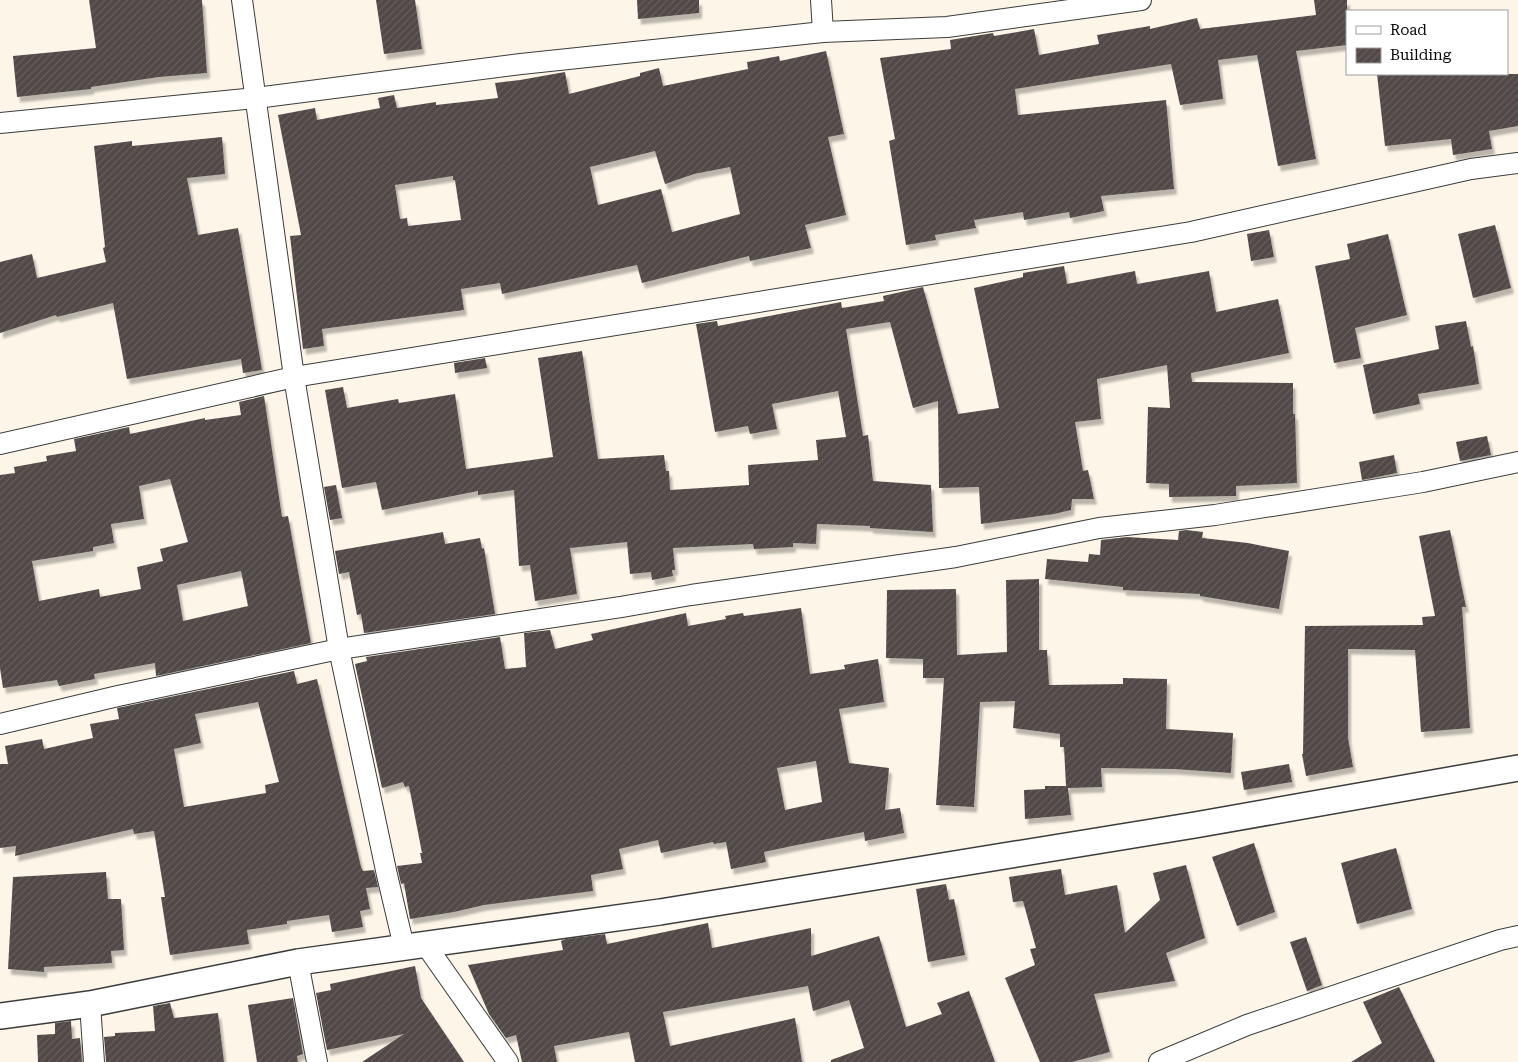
<svg xmlns="http://www.w3.org/2000/svg" width="1518" height="1062" font-family="'Roboto Serif',serif">
  <style>
    .building { fill: url(#building-hatch); fill-rule: evenodd; filter: url(#shadow) }
    .lines { fill: none; stroke-linecap: round; stroke-linejoin: round }
    .minor-casing { stroke: #3c3c3c; stroke-width: 22 }
    .tertiary-casing { stroke: #3c3c3c; stroke-width: 28 }
    .minor { stroke: #fff; stroke-width: 20 }
    .tertiary { stroke: #fff; stroke-width: 25 }
  </style>
  <defs>
    <pattern id="building-hatch" width="6" height="6" patternUnits="userSpaceOnUse" patternTransform="scale(1.25)"><rect width="6" height="6" fill="#514947"/><path d="M-1 1l2-2M0 6l6-6M5 7l2-2" fill="none" stroke="#655f5d"/></pattern>
    <filter id="shadow"><feDropShadow dx="3" dy="5.5" stdDeviation="1" flood-color="#0004"/></filter>
  </defs>
  <rect width="100%" height="100%" fill="#fdf6e8"/>
  <!-- building -->
  <g class="building">
    <path d="M89 0H202L207 73 159 77 91 87V89L17 97 13 56 96 48Z"/>
    <path d="M376 0H415L422 49 384 54Z"/>
    <path d="M637 0H699V13L638 19Z"/>
    <path d="M1314 0H1347V45L1296 51 1316 159 1278 166 1257 55 1218 60 1223 99 1180 105 1171 64 1015 89 1018 115 1166 100 1174 189 1101 196 1104 211 1070 218 1069 212 1024 220 1023 212 974 220 976 228 935 235 936 240 906 245 889 141 895 139 880 58 951 49 950 40 993 33 994 36 1034 29 1039 55 1099 44 1097 35 1150 26V29L1197 18 1200 29 1316 15Z"/>
    <path d="M826 51 844 134 828 137 846 215 805 225 811 248 750 261 749 256 642 283 637 265 502 294 500 283 461 289 464 310 322 329 324 346 303 349 290 236 301 235 278 115 315 108 317 120 380 108 378 98 394 95 397 108 436 102V105L498 98 495 83 520 80 565 72 569 94 640 76V73L659 68 663 86 748 69 747 62 779 56 780 61ZM655 151 665 184 694 174 730 167 740 214 672 232 661 189 598 205 590 167ZM453 176V180H455L461 220 408 226 407 218 400 219 395 185Z"/>
    <path d="M1377 74H1518V126L1489 131 1492 149 1453 155 1451 139 1385 146Z"/>
    <path d="M222 137 225 174 187 178 198 235 238 228 262 370 243 373 241 359 127 379 113 303 57 317 56 315 0 333V262L32 254 37 278 106 262 103 248 105 247 94 146 132 141V146Z"/>
    <path d="M1495 225 1511 288 1473 298 1458 234Z"/>
    <path d="M1269 230 1274 257 1251 261 1247 234Z"/>
    <path d="M1388 234 1407 315 1355 328 1361 358 1334 363 1315 266 1350 259 1347 244Z"/>
    <path d="M1064 266 1067 284 1135 271 1137 284 1209 271 1216 312 1278 299 1289 353 1191 373 1192 382 1293 383V414H1295L1297 483 1236 486V496L1169 497V484L1146 483 1148 407 1170 408 1167 365 1097 379 1101 419 1075 422 1083 471 1088 470 1094 499H1072L1071 510 1054 514 981 524 979 487 939 488 938 401 913 408 890 322 846 329 863 436 868 435 873 481 931 485 933 532 870 528V526L817 524 816 544 793 543V547L754 549 753 544 673 548 675 570H672L673 576 652 580 651 572 630 574 627 542 570 548 577 594 535 601 530 565 519 566 514 490 478 495V491L382 510 376 482 342 488 325 390 343 387 347 408 398 399 399 403 455 394 466 469 553 457 538 358 582 351 598 459 664 455 666 471H669L670 490 749 485 748 465 818 460 816 440 846 437 838 391 772 404 777 429 750 434 748 426 715 432 696 324 717 321 718 326 841 302 842 308 884 301 883 296 923 287 958 414 999 408 974 288 1023 277V273Z"/>
    <path d="M1466 321 1471 347 1473 346 1479 384 1418 394 1420 404 1373 414 1363 365 1439 349 1435 326Z"/>
    <path d="M485 358 487 368 455 373 454 363Z"/>
    <path d="M264 396 282 517 288 516 311 643 156 676 155 663 94 674 95 679 59 686 57 680 3 688 0 668V475L15 473 14 467 47 461 46 456 76 451 74 439 129 427 130 434 205 418V420L241 415 239 402ZM170 479 188 542 160 549 163 561 137 567 141 589 100 597 99 589 39 601 32 561 93 551V547L114 543 111 524 144 519 139 486ZM241 571 248 606 183 621 177 585Z"/>
    <path d="M1487 436 1491 455 1460 461 1456 442Z"/>
    <path d="M1394 455 1397 473 1362 480 1359 462Z"/>
    <path d="M336 485 342 518 330 520 324 487Z"/>
    <path d="M1186 530 1203 532 1202 538 1248 543 1289 551 1279 609 1200 596V594L1123 590V587L1045 579 1047 559 1088 562 1089 554 1100 555 1101 540 1127 537 1178 540 1179 531Z"/>
    <path d="M1450 530 1466 607H1462L1470 728 1421 732 1415 650 1348 649V738L1353 767 1306 776 1302 754H1303L1305 626 1423 625 1422 617 1435 616 1419 536Z"/>
    <path d="M443 532 445 544 480 538 482 549 484 548 495 614 364 633 361 614 357 615 349 572 339 574 335 551Z"/>
    <path d="M1039 579V650H1047L1049 685 1123 684V678L1167 679 1166 729 1233 733 1231 773 1174 769 1101 768 1102 787 1068 788 1071 815 1025 819 1024 790 1045 789V786H1066L1064 747H1060V734L1013 728 1015 701 980 702 974 807 936 805 944 678H923V659L886 658 887 590 956 589 957 655 1007 652 1006 580Z"/>
    <path d="M801 608 810 674 845 669 844 665 878 659 884 702 839 709 849 763 889 768 885 810 900 808 904 833 865 841 864 832 792 846 764 852 766 862 731 869 726 842 714 844 713 842 661 853 658 840 619 849 623 869 591 875 593 891 484 905 454 912 410 919 404 883 401 884 397 866 422 863 420 853H422L409 786 405 787 403 782 382 788 355 664 367 661 366 657 500 637 505 669 526 667 524 633 550 630 555 649 593 640 591 634 686 613 688 626 726 619 725 616 743 613 744 616ZM816 761 822 802 785 810 777 768Z"/>
    <path d="M294 671 297 684 317 679 361 867 363 871 374 870 378 887 366 888 370 909 360 911 363 927 332 932 329 915 287 921V924L247 930 249 944 170 955 161 897H165L154 831 134 834 133 829 15 856 16 846 0 848V764H8L5 746 42 739 44 749 93 738 90 724 119 719 117 708ZM258 702 279 782 265 785 266 793 184 807 174 749 201 743 195 714Z"/>
    <path d="M1289 764 1292 782 1244 790 1241 772Z"/>
    <path d="M1254 843 1275 912 1237 926 1212 857Z"/>
    <path d="M1396 848 1412 909 1357 924 1341 863Z"/>
    <path d="M1186 865 1205 938 1166 953 1175 981 1094 994 1110 1052 1072 1062H1040L1005 978 1035 965 1030 949 1036 948 1023 901 1013 902 1009 877 1061 869 1065 895 1117 885 1125 933 1160 900 1153 873Z"/>
    <path d="M106 872 108 899H121L124 950 111 951 112 963 44 967V972L8 969 13 877Z"/>
    <path d="M946 884 949 900 954 899 965 955 928 962 916 889Z"/>
    <path d="M708 923 712 948 811 928V956L879 936 906 1027 942 1014 937 1003 969 991 995 1062H831V1060L864 1048 849 1000 813 1011 808 986 663 1012 670 1046 795 1018 802 1062H635L629 1032 554 1046 557 1062H522L516 1035 506 1038 489 1014 468 965 563 950 561 941 566 939 605 934 607 944Z"/>
    <path d="M1306 937 1322 985 1307 991 1290 942Z"/>
    <path d="M415 966 421 998 464 1062H362L404 1034 327 1050 316 993 331 990 330 984Z"/>
    <path d="M1399 987 1435 1062H1351L1382 1043 1363 1002Z"/>
    <path d="M293 998 303 1054 297 1056 298 1062H257L248 1005Z"/>
    <path d="M170 1003 174 1018 218 1013 224 1062H106L104 1037 115 1036V1033L155 1031 153 1006Z"/>
    <path d="M71 1021 72 1039 80 1038 82 1062H38L37 1035 55 1034V1023Z"/>
  </g>
  <g class="lines">
    <defs>
      <g id="minor">
        <path d="M242 0 294 377 339 649 387 875 404 947"/>
        <path d="M821 0 823 32"/>
        <path d="M0 123 256 98 521 64 823 32 947 27 1141 0"/>
        <path d="M0 444 294 377 1191 232 1471 169 1518 163"/>
        <path d="M0 724 118 696 339 649 621 607 691 595 956 557 1099 528 1215 515 1423 482 1518 462"/>
        <path d="M425 944 508 1062"/>
        <path d="M298 962 317 1062"/>
        <path d="M90 1004 94 1062"/>
        <path d="M1159 1062 1247 1025 1500 940 1518 936"/>
      </g>
      <path id="tertiary" d="M0 1016 90 1004 298 962 660 912 1195 825 1518 768"/>
    </defs>
    <!-- minor casing -->
    <use href="#minor" class="minor-casing"/>
    <!-- tertiary casing -->
    <use href="#tertiary" class="tertiary-casing"/>
    <!-- minor -->
    <use href="#minor" class="minor"/>
    <!-- tertiary -->
    <use href="#tertiary" class="tertiary"/>
  </g>
  <!-- legend -->
  <rect x="1346" y="10" width="162" height="65" fill="#ffffff" stroke="#9d9d9d"/>
  <rect x="1356" y="26" width="25" height="8" fill="#ffffff" stroke="#9d9d9d"/>
  <text x="1390" y="35" font-size="15" fill="#090909">Road</text>
  <rect x="1356" y="48" width="25" height="15" fill="url(#building-hatch)" stroke="#9d9d9d"/>
  <text x="1390" y="60" font-size="15" fill="#090909">Building</text>
</svg>
